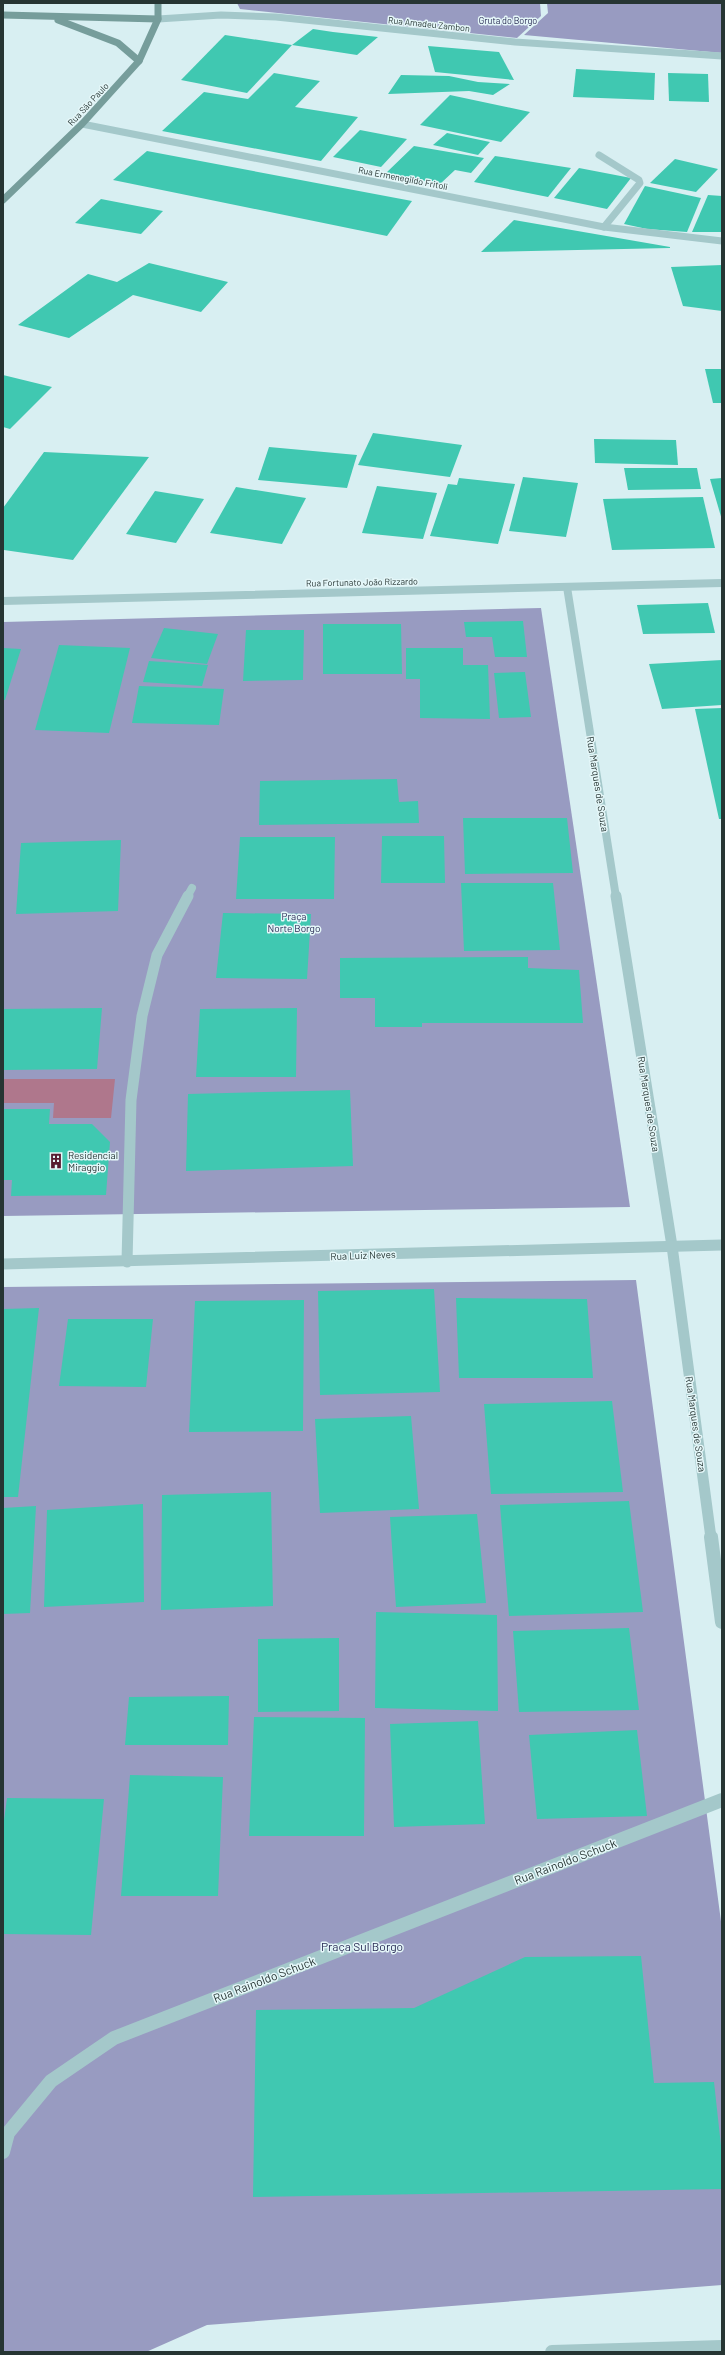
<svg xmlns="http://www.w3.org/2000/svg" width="725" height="2355" font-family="Barlow,sans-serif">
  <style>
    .green { fill: #989bc1 }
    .water { fill: #af778c }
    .building { fill: #40c8b1 }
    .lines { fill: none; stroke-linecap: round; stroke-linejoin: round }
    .service { stroke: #a4c8ca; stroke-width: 7 }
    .minor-far3 { stroke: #a4c8ca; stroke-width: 7 }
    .minor-far2 { stroke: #a4c8ca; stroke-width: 8 }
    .minor-far1 { stroke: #a4c8ca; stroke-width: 11 }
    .minor { stroke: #a4c8ca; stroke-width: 14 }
    .tertiary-far2 { stroke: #a4c8ca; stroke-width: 7 }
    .tertiary-far1 { stroke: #a4c8ca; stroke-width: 11 }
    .tertiary { stroke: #a4c8ca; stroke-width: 14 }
    .secondary { stroke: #769d9b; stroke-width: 7 }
    .labels { text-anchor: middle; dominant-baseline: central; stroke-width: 3; stroke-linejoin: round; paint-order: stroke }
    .far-park-label { font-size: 9px; fill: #292b54; stroke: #e5f7f9 }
    .far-street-label { font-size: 9px; fill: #263533; stroke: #e5f7f9 }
    .street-label { font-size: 10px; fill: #263533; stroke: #e5f7f9 }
    .park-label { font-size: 10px; fill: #292b54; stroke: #e5f7f9 }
    .poi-label { font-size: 10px; fill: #263533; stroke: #e5f7f9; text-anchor: start }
    .near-street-label { font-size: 12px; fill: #263533; stroke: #e5f7f9 }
    .near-park-label { font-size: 12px; fill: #292b54; stroke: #e5f7f9 }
  </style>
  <rect width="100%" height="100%" fill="#d8eff2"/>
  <!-- green -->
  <g class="green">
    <path d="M237 3H540L541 16 517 38 240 9Z"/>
    <path d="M547 3H722V53L524 35 548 13Z"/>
    <path d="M541 608 630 1207 3 1216V622Z"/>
    <path d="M636 1280 722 1929V2285L207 2325 146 2352H3V1287Z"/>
  </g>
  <!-- water -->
  <path class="water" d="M3 1079H115L111 1118H53L54 1103H3Z"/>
  <!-- building -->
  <g class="building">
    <path d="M313 29 333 32 378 37 357 55 292 45Z"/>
    <path d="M225 35 292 45 247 93 181 80Z"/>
    <path d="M428 46 499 52 514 80 435 72Z"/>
    <path d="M576 69 655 73 654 100 573 97Z"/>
    <path d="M274 73 320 81 295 107 358 117 321 161 162 131 204 92 248 99Z"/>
    <path d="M668 73 708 74 709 102 669 101Z"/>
    <path d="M401 75 449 76 478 82 510 84 493 95 469 91 388 94Z"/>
    <path d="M450 95 530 112 501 142 420 125Z"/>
    <path d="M360 130 407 139 381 167 333 157Z"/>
    <path d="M447 133 490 142 478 155 433 145Z"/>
    <path d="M414 146 484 158 471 173 455 170 440 184 386 173Z"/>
    <path d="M147 151 412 201 387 236 113 180Z"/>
    <path d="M495 156 571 168 548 197 474 182Z"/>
    <path d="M675 159 718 169 696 192 650 183Z"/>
    <path d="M579 168 631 178 607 209 554 198Z"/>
    <path d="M645 186 701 198 687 232 647 229 624 224Z"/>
    <path d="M708 195 722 196V232H692Z"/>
    <path d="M101 199 163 211 141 234 75 223Z"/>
    <path d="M514 220 670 247V248L481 252Z"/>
    <path d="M149 263 228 282 201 312 133 295 69 338 18 325 88 274 117 282Z"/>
    <path d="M722 265V311L683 306 671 267Z"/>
    <path d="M705 369H722V403H713Z"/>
    <path d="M3 375 52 387 10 429 3 427Z"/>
    <path d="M373 433 462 445 450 477 358 465Z"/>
    <path d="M594 439 676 440 678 465 595 463Z"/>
    <path d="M269 447 357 455 347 488 258 480Z"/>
    <path d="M44 452 149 457 73 560 4 550 3 508Z"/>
    <path d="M624 468H697L701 489 628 490Z"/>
    <path d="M523 477 578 483 566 537 509 531Z"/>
    <path d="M459 478 515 484 498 544 430 536 448 484 457 485Z"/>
    <path d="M722 478V520L710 479Z"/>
    <path d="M377 486 437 493 423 539 362 533Z"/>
    <path d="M236 487 306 498 282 544 210 533Z"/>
    <path d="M155 491 204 499 176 543 126 534Z"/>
    <path d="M703 497 715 548 612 550 603 499Z"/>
    <path d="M708 603 715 633 643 634 637 605Z"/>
    <path d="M523 621 527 657H495L492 637H466L464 622Z"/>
    <path d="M323 624H401L402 674H323Z"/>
    <path d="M164 628 218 634 207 664 151 658Z"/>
    <path d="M246 630H304L303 680 243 681Z"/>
    <path d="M59 645 130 648 109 733 35 730Z"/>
    <path d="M3 648 21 649 5 700H3Z"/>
    <path d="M406 648H463V665H488L490 719 420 718V679H406Z"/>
    <path d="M722 660V705L662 709 649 664Z"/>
    <path d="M149 661 208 665 202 686 143 682Z"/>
    <path d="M525 672 531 717 499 718 494 673Z"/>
    <path d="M139 686 224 689 219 725 132 723Z"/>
    <path d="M722 708V819H719L695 709Z"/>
    <path d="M397 779 399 802 418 801 419 823 259 825 260 781Z"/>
    <path d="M463 818H567L573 873 465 874Z"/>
    <path d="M382 836H444L445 883H381Z"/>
    <path d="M240 837H335L334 899H236Z"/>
    <path d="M121 840 118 911 16 914 21 843Z"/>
    <path d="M461 883H553L560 950 464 951Z"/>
    <path d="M223 913 311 914 307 979 216 978Z"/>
    <path d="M528 957V968L579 970 583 1023H422V1027H375V998H340V958Z"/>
    <path d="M102 1008 97 1069 3 1070V1009Z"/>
    <path d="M297 1008 296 1077H196L200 1009Z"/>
    <path d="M350 1090 353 1166 186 1171 188 1094Z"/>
    <path d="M3 1109H50L49 1124H92L110 1142 106 1195 11 1196 12 1180H3Z"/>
    <path d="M434 1289 440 1392 320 1395 318 1291Z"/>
    <path d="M456 1298 587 1299 593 1378H459Z"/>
    <path d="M304 1300 303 1431 189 1432 195 1301Z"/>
    <path d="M39 1308 18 1497H3V1309Z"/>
    <path d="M68 1319H153L146 1387 59 1386Z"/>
    <path d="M612 1401 623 1492 491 1494 484 1404Z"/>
    <path d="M411 1416 419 1509 320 1513 315 1419Z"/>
    <path d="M271 1492 273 1606 161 1610 162 1495Z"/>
    <path d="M629 1501 643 1612 509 1616 500 1505Z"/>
    <path d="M143 1504 144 1602 44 1607 47 1510Z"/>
    <path d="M36 1506 30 1613 3 1614V1508Z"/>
    <path d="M477 1514 486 1603 396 1607 390 1517Z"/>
    <path d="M376 1612 497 1615 498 1711 375 1708Z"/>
    <path d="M629 1628 639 1710 519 1712 513 1631Z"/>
    <path d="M339 1638V1711L258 1712V1639Z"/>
    <path d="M229 1696 228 1745H125L129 1697Z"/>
    <path d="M254 1717 365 1718 364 1836H249Z"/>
    <path d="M478 1721 485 1824 394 1827 390 1724Z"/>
    <path d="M637 1730 647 1816 537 1819 529 1735Z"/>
    <path d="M130 1775 223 1777 218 1896H121Z"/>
    <path d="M7 1798 104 1799 91 1935 3 1934V1828Z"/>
    <path d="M641 1956 654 2083 714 2082 722 2155V2189L253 2197 256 2010 414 2008 525 1957Z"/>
  </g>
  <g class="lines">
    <!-- service -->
    <path class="service" d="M599 155 639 180 640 183 604 227"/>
    <!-- minor-far3 -->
    <path class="minor-far3" d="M82 124 604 227 722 241"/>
    <!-- minor-far2 -->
    <g class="minor-far2">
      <path d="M567 587 616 897"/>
      <path d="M3 601 722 583"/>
      <path d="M187 897 192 888"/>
    </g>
    <!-- minor-far1 -->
    <g class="minor-far1">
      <path d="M616 896 672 1246"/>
      <path d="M127 1262 131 1100 142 1016 157 955 188 896"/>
    </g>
    <!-- minor -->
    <g class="minor">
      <path d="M3 2152 8 2133 51 2081 114 2038 722 1800"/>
      <path d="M552 2352 722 2347"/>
    </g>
    <!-- tertiary-far2 -->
    <path class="tertiary-far2" d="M158 19 221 15 276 17 515 42 722 56"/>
    <!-- tertiary-far1 -->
    <g class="tertiary-far1">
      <path d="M672 1246 711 1538"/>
      <path d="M3 1264 722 1245"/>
    </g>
    <!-- tertiary -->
    <path class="tertiary" d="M711 1537 722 1622"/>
    <!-- secondary -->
    <g class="secondary">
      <path d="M3 15 158 19"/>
      <path d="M58 20 118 43 139 61"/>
      <path d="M3 200 82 124 139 61 158 19V3"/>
    </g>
  </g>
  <!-- icons -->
  <defs>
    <symbol id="building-bare" viewBox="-9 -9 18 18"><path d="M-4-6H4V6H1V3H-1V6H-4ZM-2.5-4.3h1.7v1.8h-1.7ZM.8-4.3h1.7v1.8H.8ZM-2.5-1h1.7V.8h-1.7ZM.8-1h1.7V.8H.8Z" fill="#571b30" stroke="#e5f7f9" stroke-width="2.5" paint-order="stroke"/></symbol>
  </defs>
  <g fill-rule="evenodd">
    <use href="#building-bare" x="45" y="1150" width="22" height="22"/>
  </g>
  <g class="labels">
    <!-- far-park labels -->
    <g class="far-park-label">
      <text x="508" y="20">Gruta do Borgo</text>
    </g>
    <!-- far-street labels -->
    <g class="far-street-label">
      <text transform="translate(429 24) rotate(6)">Rua Amadeu Zambon</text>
      <text transform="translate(88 104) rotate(-47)">Rua São Paulo</text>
      <text transform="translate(403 178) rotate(11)">Rua Ermenegildo Fritoli</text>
      <text transform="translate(362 582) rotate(-1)">Rua Fortunato João Rizzardo</text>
    </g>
    <!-- street labels -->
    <g class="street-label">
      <text transform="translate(598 784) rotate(81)">Rua Marques de Souza</text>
      <text transform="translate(649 1104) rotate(81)">Rua Marques de Souza</text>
      <text transform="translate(363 1255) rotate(-2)">Rua Luiz Neves</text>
      <text transform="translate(696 1424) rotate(82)">Rua Marques de Souza</text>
    </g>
    <!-- park labels -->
    <g class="park-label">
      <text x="294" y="916">Praça<tspan x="294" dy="12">Norte Borgo</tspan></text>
    </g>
    <!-- poi labels -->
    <g class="poi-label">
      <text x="68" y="1155">Residencial<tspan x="68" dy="12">Miraggio</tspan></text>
    </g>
    <!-- near-street labels -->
    <g class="near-street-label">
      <text transform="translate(565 1861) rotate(-21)">Rua Rainoldo Schuck</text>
      <text transform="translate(264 1979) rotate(-21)">Rua Rainoldo Schuck</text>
    </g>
    <!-- near-park labels -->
    <g class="near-park-label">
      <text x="362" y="1946">Praça Sul Borgo</text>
    </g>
  </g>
  <!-- border -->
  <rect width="725" height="2355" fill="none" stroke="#263533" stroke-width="8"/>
</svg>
